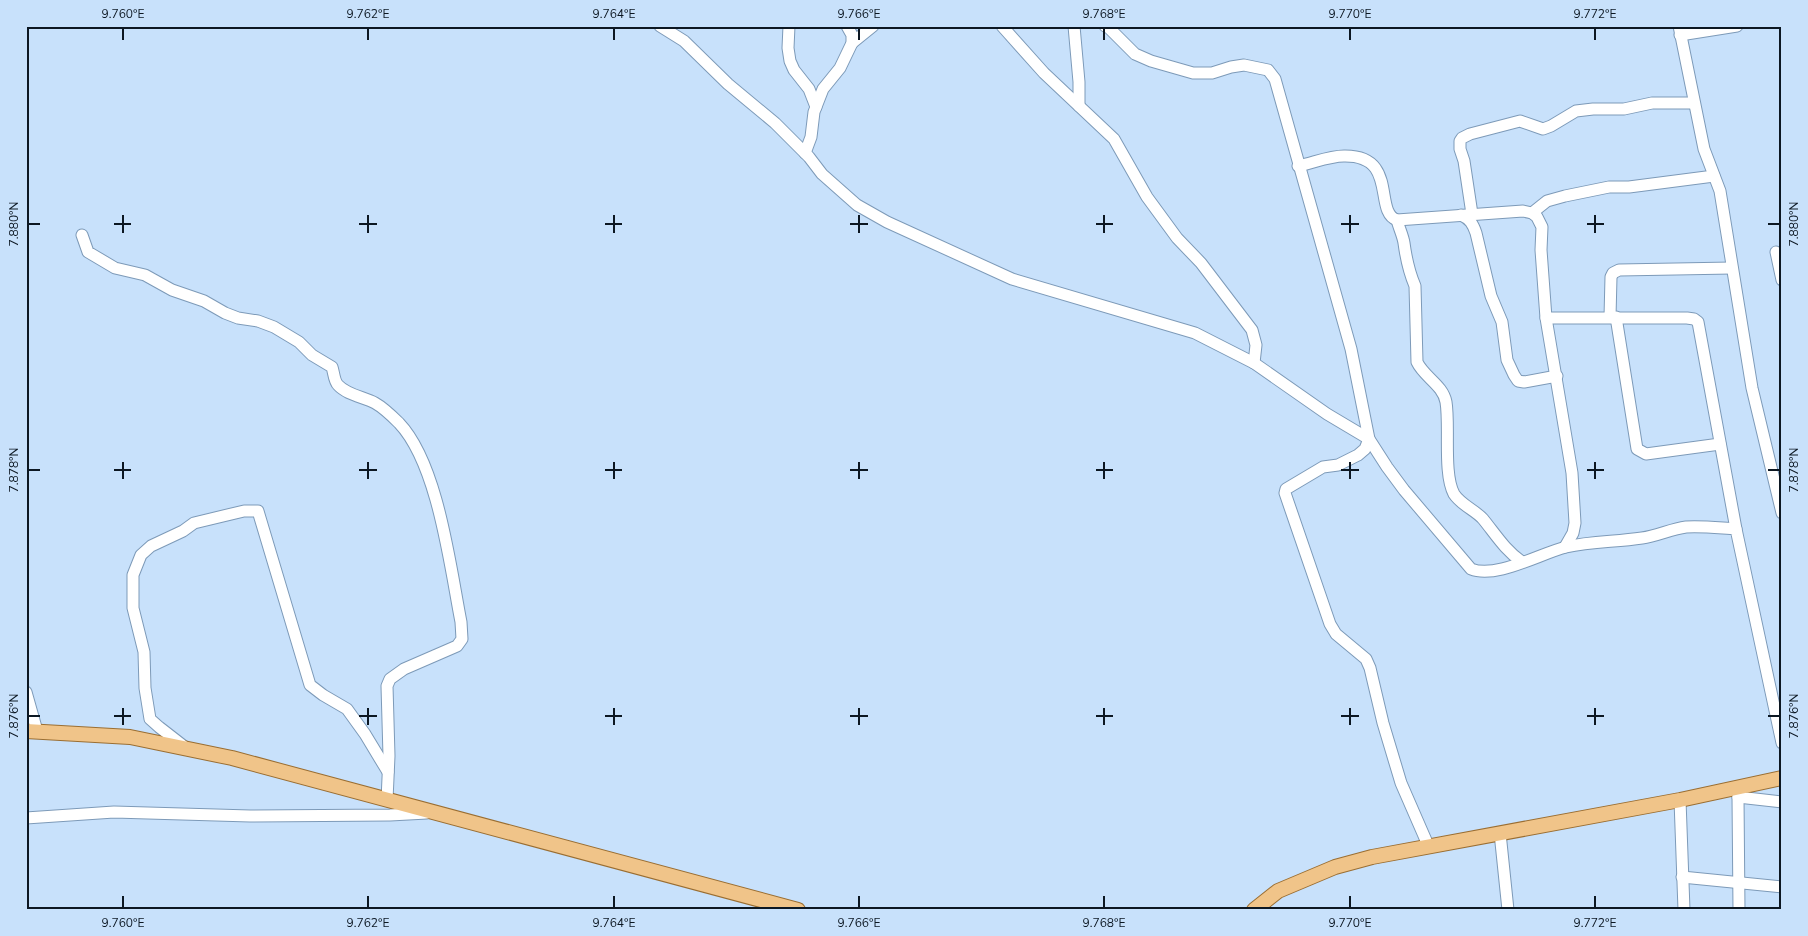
<svg xmlns="http://www.w3.org/2000/svg" width="1808" height="936" font-family="'Nunito Sans',sans-serif">
  <style>
    .lines { fill: none; stroke-linecap: round; stroke-linejoin: round }
    .minor-casing { stroke: #7d9ab8; stroke-width: 13 }
    .major-casing { stroke: #9a6e32; stroke-width: 16 }
    .minor { stroke: #fff; stroke-width: 11 }
    .major { stroke: #f0c489; stroke-width: 14 }
    .ticks { fill: none; stroke: #0c1722; stroke-width: 2 }
    .neatline { fill: none; stroke: #0c1722; stroke-width: 2 }
    .ticks-label { font-size: 12px; text-anchor: middle; fill: #0c1722 }
  </style>
  <rect width="100%" height="100%" fill="#c8e1fb"/>
  <g class="lines">
    <defs>
      <g id="minor">
        <path d="M660 26 684 41 728 84 775 123 809 157 822 174 857 205 887 222 1012 279 1195 333 1254 363 1327 414 1369 439 1387 467 1404 490 1471 569C1496 579 1539 554 1566 547 1591 541 1616 542 1642 538 1657 536 1671 529 1686 527 1703 526 1719 528 1736 529L1782 743"/>
        <path d="M789 26 788 48 790 61 794 70 809 89 816 107"/>
        <path d="M1002 26 1044 73 1114 139 1147 197 1177 238 1201 263 1252 330 1256 345 1254 363"/>
        <path d="M1074 26 1079 82V106"/>
        <path d="M1105 26 1109 28 1135 54 1151 61 1193 73H1212L1231 67 1244 65 1268 70 1275 79 1351 349 1369 439 1365 449 1358 455 1338 465 1323 467 1286 489 1285 493 1330 624 1336 634 1366 659 1370 668 1383 723 1401 783 1428 845"/>
        <path d="M1679 26 1704 149 1720 191 1752 388 1782 513"/>
        <path d="M1680 35 1737 26"/>
        <path d="M852 43 873 26"/>
        <path d="M805 153 811 137 814 112 823 89 840 68 852 43V35L847 26"/>
        <path d="M1298 166C1313 163 1329 156 1344 156 1399 155 1373 212 1397 220L1523 211 1532 213 1537 217 1542 227 1541 250 1546 318 1572 473 1575 523 1573 533 1565 547"/>
        <path d="M1532 213 1547 201 1565 196 1609 187H1629L1714 176"/>
        <path d="M1472 214 1464 161 1460 149V141L1462 138 1470 134 1520 121 1543 129 1551 126 1576 111 1593 109H1624L1652 103H1694"/>
        <path d="M1461 215C1470 219 1473 224 1476 233L1491 296 1502 322 1507 360 1514 375 1518 381 1524 382 1557 376"/>
        <path d="M1397 220C1399 228 1403 236 1404 243 1406 258 1409 272 1415 286L1417 362C1424 377 1443 385 1446 402 1450 426 1443 474 1454 494 1461 505 1475 510 1483 519 1496 535 1505 550 1522 562"/>
        <path d="M82 235 88 252 115 268 145 275 172 290 204 301 225 313 238 318 258 321 274 327 299 342 312 355 332 367C334 373 334 381 338 385 347 395 364 397 375 403 384 408 392 416 399 423 438 464 450 566 461 622L462 639 457 646 404 669 390 679 387 686 389 756 387 800"/>
        <path d="M1776 252 1782 280"/>
        <path d="M1610 317 1611 277 1613 273 1619 270 1732 268"/>
        <path d="M1616 317 1637 449 1646 454 1720 444"/>
        <path d="M1546 318H1687L1694 319 1698 322 1736 529"/>
        <path d="M26 692 37 731"/>
        <path d="M186 748 159 727 150 719 145 688 144 652 133 608V575L141 555 151 546 183 531 194 523 244 511H258L310 685 323 695 347 709 365 734 388 772"/>
        <path d="M1740 791 1738 797 1782 802"/>
        <path d="M1738 797 1739 910"/>
        <path d="M1680 800 1684 910"/>
        <path d="M26 818 114 812 250 816 390 815 427 813"/>
        <path d="M1500 833 1508 910"/>
        <path d="M1682 877 1782 887"/>
      </g>
      <g id="major">
        <path d="M26 731 130 737 232 758 798 910"/>
        <path d="M1254 910 1278 891 1335 867 1372 857 1680 800 1782 778"/>
      </g>
    </defs>
    <!-- minor casing -->
    <use href="#minor" class="minor-casing"/>
    <!-- major casing -->
    <use href="#major" class="major-casing"/>
    <!-- minor -->
    <use href="#minor" class="minor"/>
    <!-- major -->
    <use href="#major" class="major"/>
  </g>
  <!-- ticks -->
  <path class="ticks" d="M123 28V40M368 28V40M614 28V40M859 28V40M1104 28V40M1350 28V40M1595 28V40M123 215V233M368 215V233M614 215V233M859 215V233M1104 215V233M1350 215V233M1595 215V233M28 224H40M114 224H131M359 224H377M605 224H622M850 224H868M1096 224H1113M1341 224H1359M1587 224H1604M1768 224H1780M123 462V479M368 462V479M614 462V479M859 462V479M1104 462V479M1350 462V479M1595 462V479M28 470H40M114 470H131M359 470H377M605 470H622M850 470H868M1096 470H1113M1341 470H1359M1587 470H1604M1768 470H1780M123 708V725M368 708V725M614 708V725M859 708V725M1104 708V725M1350 708V725M1595 708V725M28 716H40M114 716H131M359 716H377M605 716H622M850 716H868M1096 716H1113M1341 716H1359M1587 716H1604M1768 716H1780M123 896V908M368 896V908M614 896V908M859 896V908M1104 896V908M1350 896V908M1595 896V908"/>
  <!-- border -->
  <rect width="1808" height="936" fill="none" stroke="#c8e1fb" stroke-width="55"/>
  <rect x="28" y="28" width="1752" height="880" class="neatline"/>
  <g class="ticks-label">
    <text x="123" y="18">9.760°E</text>
    <text x="368" y="18">9.762°E</text>
    <text x="614" y="18">9.764°E</text>
    <text x="859" y="18">9.766°E</text>
    <text x="1104" y="18">9.768°E</text>
    <text x="1350" y="18">9.770°E</text>
    <text x="1595" y="18">9.772°E</text>
    <text transform="translate(14 224) rotate(-90)" y="4">7.880°N</text>
    <text transform="translate(1794 224) rotate(-90)" y="4">7.880°N</text>
    <text transform="translate(14 470) rotate(-90)" y="4">7.878°N</text>
    <text transform="translate(1794 470) rotate(-90)" y="4">7.878°N</text>
    <text transform="translate(14 716) rotate(-90)" y="4">7.876°N</text>
    <text transform="translate(1794 716) rotate(-90)" y="4">7.876°N</text>
    <text x="123" y="927">9.760°E</text>
    <text x="368" y="927">9.762°E</text>
    <text x="614" y="927">9.764°E</text>
    <text x="859" y="927">9.766°E</text>
    <text x="1104" y="927">9.768°E</text>
    <text x="1350" y="927">9.770°E</text>
    <text x="1595" y="927">9.772°E</text>
  </g>
</svg>
